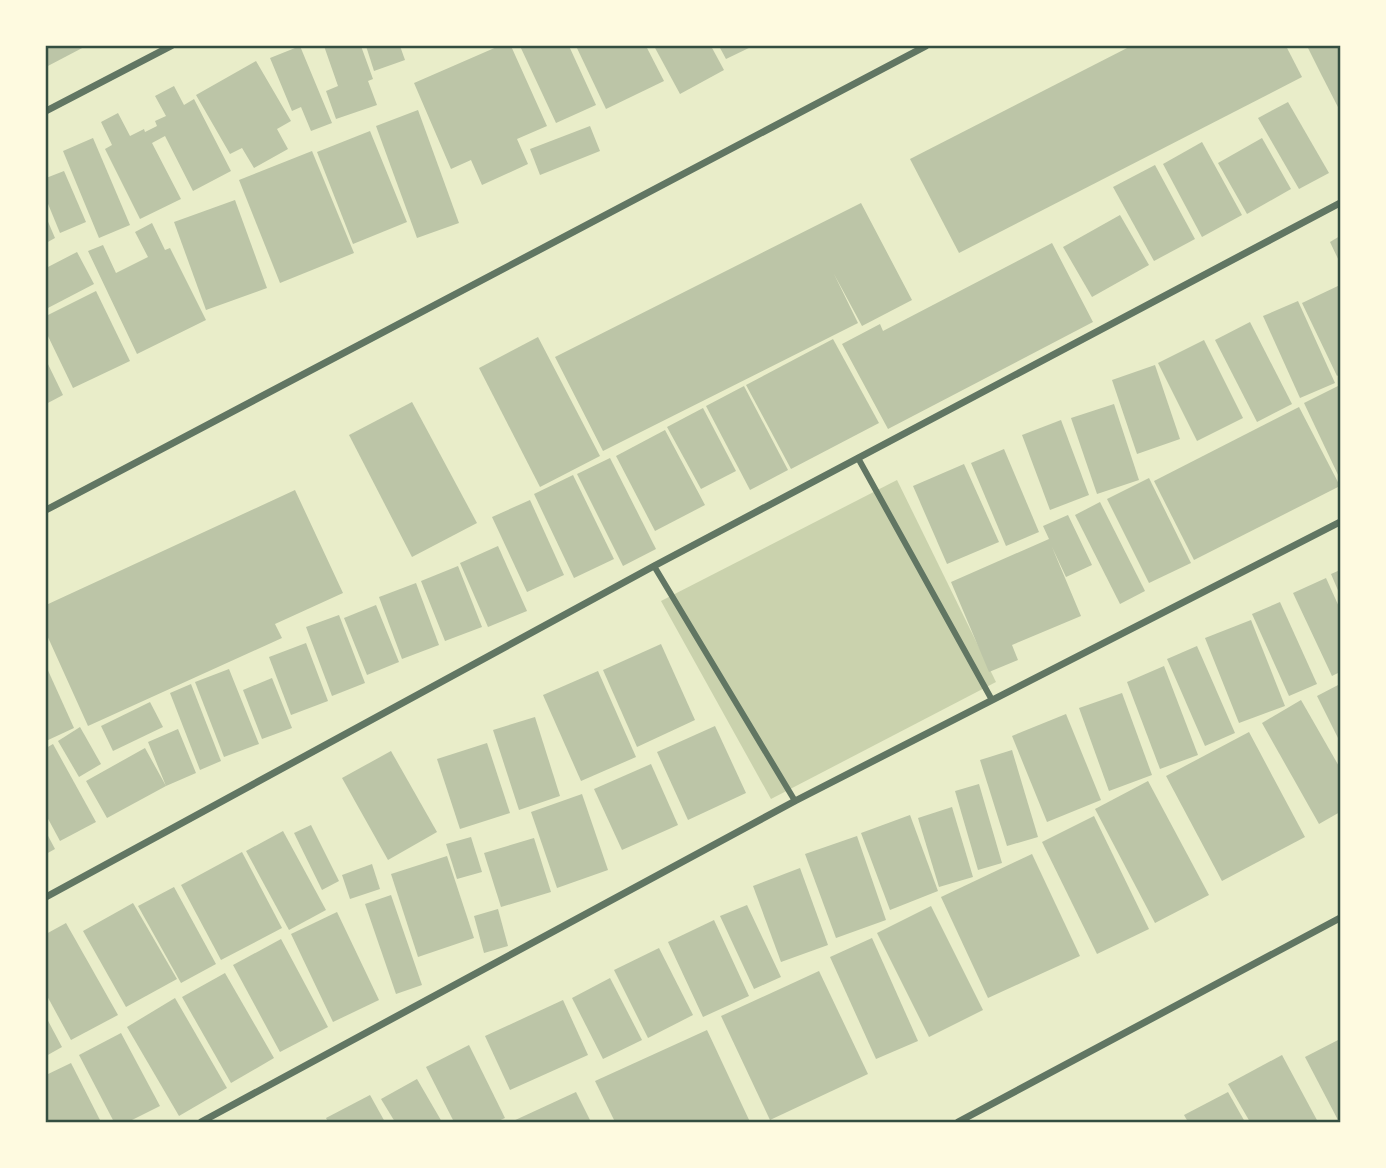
<svg xmlns="http://www.w3.org/2000/svg" width="1386" height="1168" font-family="Poppins,sans-serif">
  <style>
    .green { fill: #cad2ad }
    .building { fill: #bcc5a7 }
    .lines { fill: none; stroke-linecap: round; stroke-linejoin: round }
    .pedestrian { stroke: #617663; stroke-width: 6 }
    .minor { stroke: #617663; stroke-width: 7 }
    .neatline { fill: none; stroke: #344e41; stroke-width: 2.5 }
  </style>
  <rect width="100%" height="100%" fill="#e9edc9"/>
  <!-- green -->
  <path class="green" d="M897 480 996 682 771 799 661 601Z"/>
  <!-- building -->
  <g class="building">
    <path d="M46 46H86L46 67Z"/>
    <path d="M300 46 332 123 311 131 301 107 292 111 270 58Z"/>
    <path d="M324 46H361L373 79 368 81 377 105 336 119 326 91 338 86Z"/>
    <path d="M366 46H400L405 60 374 71Z"/>
    <path d="M499 46H511L547 126 517 139 528 164 482 185 471 160 451 169 414 83Z"/>
    <path d="M520 46H569L596 105 556 123Z"/>
    <path d="M576 46H646L664 81 606 109Z"/>
    <path d="M654 46H711L724 70 680 94Z"/>
    <path d="M719 46H753L726 59Z"/>
    <path d="M1131 46H1286L1302 77 959 253 910 159Z"/>
    <path d="M1307 46H1340V111L1321 74Z"/>
    <path d="M256 61 291 121 277 129 288 149 254 168 242 148 230 154 196 95Z"/>
    <path d="M174 86 184 105 194 99 231 171 193 191 165 136 152 143 181 199 140 219 105 149 112 145 101 122 118 113 130 136 144 129 145 132 157 126 155 121 166 116 155 96Z"/>
    <path d="M1288 102 1329 173 1299 189 1258 118Z"/>
    <path d="M418 110 459 223 417 238 376 126Z"/>
    <path d="M590 126 600 151 540 175 530 149Z"/>
    <path d="M370 131 407 222 353 244 317 152Z"/>
    <path d="M93 138 130 225 99 238 63 151Z"/>
    <path d="M1262 138 1291 189 1247 214 1218 163Z"/>
    <path d="M1202 142 1242 215 1202 237 1163 164Z"/>
    <path d="M312 151 354 253 280 283 239 180Z"/>
    <path d="M1155 165 1195 239 1154 261 1113 187Z"/>
    <path d="M64 171 86 222 60 233 46 199V178Z"/>
    <path d="M235 200 267 288 206 310 174 222Z"/>
    <path d="M861 203 912 300 862 326 834 274 858 323 603 451 555 357Z"/>
    <path d="M1120 215 1149 265 1092 297 1063 247Z"/>
    <path d="M46 217 55 238 46 243Z"/>
    <path d="M152 223 165 250 170 248 206 320 137 354 88 251 103 245 116 273 148 257 135 232Z"/>
    <path d="M1340 236V263L1330 242Z"/>
    <path d="M1052 243 1093 322 888 429 842 344 880 324 883 331Z"/>
    <path d="M77 252 94 284 46 309V268Z"/>
    <path d="M1340 285V374L1337 376 1302 303Z"/>
    <path d="M96 291 130 361 73 388 46 332V316Z"/>
    <path d="M1298 301 1335 383 1300 398 1263 316Z"/>
    <path d="M1250 322 1292 404 1257 422 1215 340Z"/>
    <path d="M538 337 600 456 540 487 479 368Z"/>
    <path d="M833 339 879 423 791 469 746 385Z"/>
    <path d="M1204 340 1243 418 1197 441 1158 363Z"/>
    <path d="M46 360 63 395 46 404Z"/>
    <path d="M1155 365 1180 439 1137 454 1112 380Z"/>
    <path d="M1340 385V479L1304 403Z"/>
    <path d="M744 386 788 470 750 490 706 406Z"/>
    <path d="M412 402 477 523 412 557 349 435Z"/>
    <path d="M1114 404 1139 480 1097 494 1071 418Z"/>
    <path d="M1299 407 1340 486 1194 560 1154 481Z"/>
    <path d="M703 408 736 471 701 489 667 427Z"/>
    <path d="M1061 420 1089 495 1050 510 1022 435Z"/>
    <path d="M665 430 705 505 655 531 616 456Z"/>
    <path d="M1004 449 1039 532 1006 546 971 463Z"/>
    <path d="M610 458 656 549 623 566 577 474Z"/>
    <path d="M964 464 999 542 947 564 913 486Z"/>
    <path d="M573 475 614 559 574 578 534 494Z"/>
    <path d="M1149 478 1191 563 1149 583 1107 499Z"/>
    <path d="M295 490 343 593 275 624 282 638 88 726 46 633V605Z"/>
    <path d="M530 500 564 575 527 592 492 517Z"/>
    <path d="M1100 502 1145 591 1120 604 1075 515Z"/>
    <path d="M1068 515 1092 565 1066 577 1052 547 1081 616 1012 645 1018 660 989 672 951 582 1049 539 1043 526Z"/>
    <path d="M498 546 527 611 488 627 460 563Z"/>
    <path d="M458 566 482 627 445 641 421 581Z"/>
    <path d="M1340 570V595L1331 574Z"/>
    <path d="M1326 578 1340 609V672L1332 676 1293 593Z"/>
    <path d="M416 583 439 645 402 659 379 597Z"/>
    <path d="M1280 602 1317 684 1289 696 1252 614Z"/>
    <path d="M376 605 399 662 367 675 344 618Z"/>
    <path d="M339 615 365 683 332 696 306 627Z"/>
    <path d="M1251 620 1285 706 1239 723 1205 638Z"/>
    <path d="M306 643 328 701 291 715 269 657Z"/>
    <path d="M661 644 695 720 637 747 603 670Z"/>
    <path d="M1197 646 1235 733 1205 746 1167 659Z"/>
    <path d="M46 666 74 728 46 741Z"/>
    <path d="M1164 666 1198 755 1160 769 1127 682Z"/>
    <path d="M229 669 259 744 224 757 195 682Z"/>
    <path d="M598 671 636 757 581 781 543 695Z"/>
    <path d="M272 678 292 728 262 739 243 690Z"/>
    <path d="M191 684 221 761 200 770 170 693Z"/>
    <path d="M1340 684V742L1317 696Z"/>
    <path d="M1122 693 1152 775 1109 791 1079 708Z"/>
    <path d="M1301 700 1340 768V812L1319 824 1262 723Z"/>
    <path d="M150 702 163 727 113 751 101 726Z"/>
    <path d="M1066 714 1101 800 1047 822 1012 736Z"/>
    <path d="M535 717 560 796 519 810 493 730Z"/>
    <path d="M715 726 746 793 688 820 657 752Z"/>
    <path d="M80 727 101 764 79 777 58 741Z"/>
    <path d="M178 729 196 773 166 786 107 818 86 781 145 748 166 786 148 742Z"/>
    <path d="M1249 732 1305 837 1222 881 1166 776Z"/>
    <path d="M487 743 510 813 460 829 437 759Z"/>
    <path d="M53 744 96 822 60 841 46 815V748Z"/>
    <path d="M1012 750 1038 837 1007 846 980 760Z"/>
    <path d="M391 751 437 832 388 860 342 778Z"/>
    <path d="M651 764 678 825 622 850 594 789Z"/>
    <path d="M1148 781 1209 895 1155 923 1095 809Z"/>
    <path d="M979 784 1002 863 978 870 955 791Z"/>
    <path d="M582 794 608 870 557 888 531 812Z"/>
    <path d="M952 807 973 877 939 887 918 818Z"/>
    <path d="M910 815 938 891 890 910 861 833Z"/>
    <path d="M1094 816 1149 929 1097 954 1042 842Z"/>
    <path d="M311 825 339 881 322 890 294 833Z"/>
    <path d="M283 831 326 910 289 930 246 851Z"/>
    <path d="M46 832 55 849 46 854Z"/>
    <path d="M857 836 886 920 836 938 805 854Z"/>
    <path d="M471 837 482 872 457 879 446 844Z"/>
    <path d="M534 838 551 892 501 907 484 853Z"/>
    <path d="M242 852 282 928 221 960 181 885Z"/>
    <path d="M1032 854 1080 956 988 998 941 897Z"/>
    <path d="M447 856 474 938 418 957 391 874Z"/>
    <path d="M372 864 380 889 350 899 342 875Z"/>
    <path d="M800 868 828 945 781 962 753 886Z"/>
    <path d="M174 887 216 964 181 983 138 906Z"/>
    <path d="M391 895 422 985 396 994 365 904Z"/>
    <path d="M133 903 177 979 126 1007 83 931Z"/>
    <path d="M747 905 781 977 754 989 720 916Z"/>
    <path d="M931 906 983 1010 929 1037 877 933Z"/>
    <path d="M498 909 508 946 484 953 474 916Z"/>
    <path d="M337 912 379 1000 333 1022 291 934Z"/>
    <path d="M714 920 749 996 703 1017 668 942Z"/>
    <path d="M66 923 118 1015 71 1040 46 994V934Z"/>
    <path d="M872 938 918 1041 876 1059 830 957Z"/>
    <path d="M281 939 328 1027 280 1052 233 965Z"/>
    <path d="M659 948 693 1015 648 1038 614 970Z"/>
    <path d="M819 971 868 1074 770 1120 721 1016Z"/>
    <path d="M225 973 274 1058 231 1083 182 997Z"/>
    <path d="M610 978 642 1040 603 1059 572 998Z"/>
    <path d="M175 998 227 1088 179 1116 127 1027Z"/>
    <path d="M563 1000 588 1055 510 1090 485 1036Z"/>
    <path d="M46 1017 62 1047 46 1056Z"/>
    <path d="M707 1030 750 1122H615L595 1081Z"/>
    <path d="M121 1033 160 1106 128 1122H114L79 1055Z"/>
    <path d="M1340 1039V1122H1339L1305 1057Z"/>
    <path d="M469 1045 505 1118 496 1122H454L426 1067Z"/>
    <path d="M1282 1055 1318 1122H1250L1228 1084Z"/>
    <path d="M71 1063 101 1122H46V1075Z"/>
    <path d="M417 1079 442 1122H395L381 1099Z"/>
    <path d="M576 1092 591 1122H511Z"/>
    <path d="M1228 1092 1245 1122H1188L1184 1115Z"/>
    <path d="M370 1095 385 1122H328L326 1118Z"/>
  </g>
  <g class="lines">
    <!-- pedestrian -->
    <g class="pedestrian">
      <path d="M858 458 992 700"/>
      <path d="M654 566 795 801"/>
    </g>
    <!-- minor -->
    <g class="minor">
      <path d="M46 111 171 46"/>
      <path d="M46 510 926 46"/>
      <path d="M46 897 654 566 1340 203"/>
      <path d="M201 1122 795 801 1340 522"/>
      <path d="M958 1122 1340 918"/>
    </g>
  </g>
  <!-- border -->
  <rect width="1386" height="1168" fill="none" stroke="#fefae0" stroke-width="94"/>
  <rect x="47" y="47" width="1292" height="1074" class="neatline"/>
</svg>
